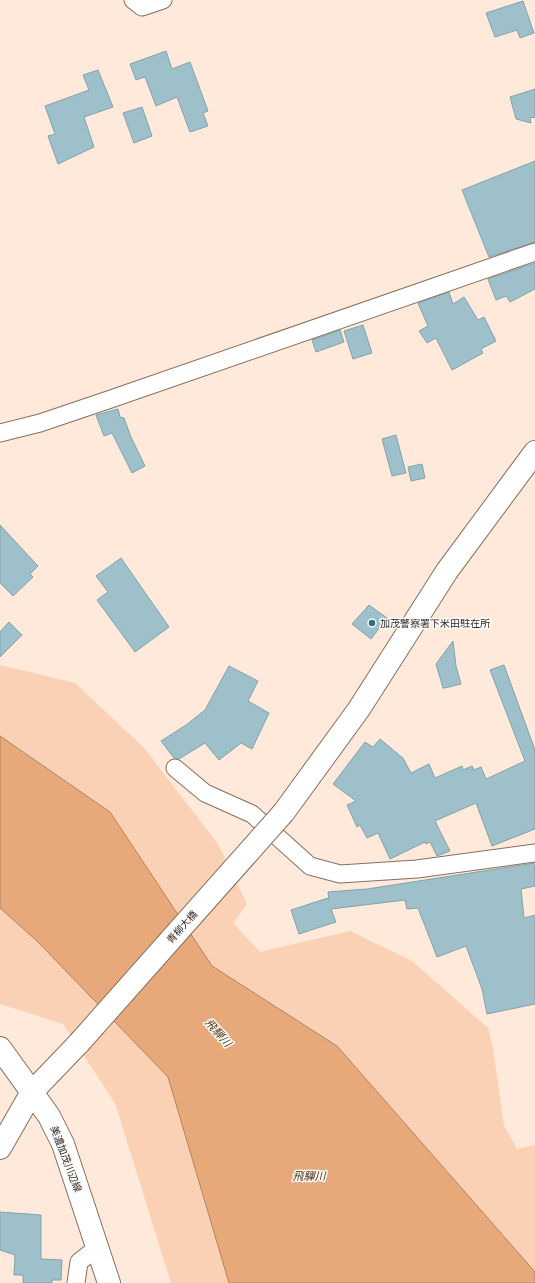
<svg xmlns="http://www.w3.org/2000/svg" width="535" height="1283" font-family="Figtree,'Noto Sans JP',sans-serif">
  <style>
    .green { fill: #fad1b4 }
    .water { fill: #e8a97a; stroke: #b28360 }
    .building { fill: #9ec0ca; stroke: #82a3ac }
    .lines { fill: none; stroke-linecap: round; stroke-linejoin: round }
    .street-casing { stroke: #866f5e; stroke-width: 19 }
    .secondary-casing { stroke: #866f5e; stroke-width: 24 }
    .street { stroke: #fff; stroke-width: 17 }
    .secondary { stroke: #fff; stroke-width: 22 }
    .secondary-bridge-casing { stroke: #866f5e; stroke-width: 24; stroke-linecap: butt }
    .secondary-bridge { stroke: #fff; stroke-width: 22 }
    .poi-dot { fill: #2f7383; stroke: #fbfbfb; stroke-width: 1.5 }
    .labels { text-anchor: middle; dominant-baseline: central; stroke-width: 3; stroke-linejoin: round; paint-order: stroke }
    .poi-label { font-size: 10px; fill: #342a23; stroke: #fbfbfb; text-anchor: start }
    .street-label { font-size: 10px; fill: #342a23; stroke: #fbfbfb }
    .water-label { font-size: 11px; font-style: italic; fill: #5a310d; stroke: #fbfbfb }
  </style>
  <rect width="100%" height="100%" fill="#ffe9da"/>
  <!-- green -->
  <g class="green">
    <path d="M0 665 75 683 144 748 218 844 247 904 233 923 260 952 350 931 412 961 488 1028 493 1049 504 1126 517 1149 535 1145V1272L337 1046 212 966 110 812 0 736Z"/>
    <path d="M0 908 38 942 168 1077 229 1283H171L115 1103 63 1024 0 1004Z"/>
  </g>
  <!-- water -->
  <path class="water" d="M0 736 110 812 212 966 337 1046 535 1272V1283H229L168 1077 38 942 0 908Z"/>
  <!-- building -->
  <g class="building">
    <path d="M523 1 534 33 520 38 517 30 495 37 486 13Z"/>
    <path d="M166 51 172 69 190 62 208 111 203 113 208 126 190 132 177 97 156 106 145 77 136 80 130 64Z"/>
    <path d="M98 70 113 107 84 117 94 147 58 164 48 136 55 134 45 106 89 90 83 75Z"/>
    <path d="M535 89V117L530 118 531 123 516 119 510 97Z"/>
    <path d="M142 107 152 136 134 143 123 113Z"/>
    <path d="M535 161V242L489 257 462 190Z"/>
    <path d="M535 263V289L510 302 506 296 496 300 488 279Z"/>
    <path d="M449 292 453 304 464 297 478 320 484 317 496 341 481 349 483 353 452 370 436 338 427 343 419 331 428 326 418 303Z"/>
    <path d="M363 325 372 353 353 359 344 331Z"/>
    <path d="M340 330 344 342 316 352 312 340Z"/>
    <path d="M118 409 120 417 124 418 131 437 145 466 132 473 112 433 104 436 96 415Z"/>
    <path d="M396 435 406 473 392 476 382 439Z"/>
    <path d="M422 464 425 478 411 481 408 467Z"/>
    <path d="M0 525 38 566 30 574 33 577 13 596 0 583Z"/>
    <path d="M121 558 169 627 135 652 97 600 108 592 96 576Z"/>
    <path d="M369 605 387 618 371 639 352 624Z"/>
    <path d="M9 622 22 635 0 657V632Z"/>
    <path d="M453 641 456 666 461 684 445 688H443L436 664Z"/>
    <path d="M504 665 535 750V829L492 846 476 803 435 821 450 851 437 856 430 842 426 844 425 842 390 859 378 833 367 838 360 825 357 827 347 805 356 801 333 784 365 742 373 747 380 739 403 758 411 773 429 764 435 778 462 766 463 770 472 766 474 770 481 767 486 779 525 761 490 670Z"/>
    <path d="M229 666 258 681 248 701 269 713 252 749 241 743 219 760 205 743 179 759 174 758 161 741 186 725 205 710Z"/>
    <path d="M535 863V886L521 889 524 918 535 915V1004L487 1014 482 989 466 946 437 957 418 908 407 909 405 900 331 909 336 922 299 934 291 910 328 898 329 900 328 892 367 889Z"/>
    <path d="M0 1212 41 1215V1259L62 1260 61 1280H52V1283H23V1275H14L15 1255 0 1250Z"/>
  </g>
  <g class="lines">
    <defs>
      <g id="street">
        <path d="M133 0 142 7 163 0"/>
        <path d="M0 433 40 423 108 400 535 252"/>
        <path d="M175 768 205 793 252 814 310 866 340 874 417 869 535 853"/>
        <path d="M76 1283 79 1262 98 1247"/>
      </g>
      <g id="secondary">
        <path d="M284 812 359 709 447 571 535 452"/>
        <path d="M0 1048 49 1116 63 1144 109 1283"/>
        <path d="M0 1148 32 1092 79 1043"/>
      </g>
    </defs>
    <!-- street casing -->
    <use href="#street" class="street-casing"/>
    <!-- secondary casing -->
    <use href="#secondary" class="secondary-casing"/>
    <!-- street -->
    <use href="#street" class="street"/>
    <!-- secondary -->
    <use href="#secondary" class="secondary"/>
    <defs>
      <path id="secondary-bridge" d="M79 1043 284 812"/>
    </defs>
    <!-- secondary-bridge casing -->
    <use href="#secondary-bridge" class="secondary-bridge-casing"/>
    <!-- secondary-bridge -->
    <use href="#secondary-bridge" class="secondary-bridge"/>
  </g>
  <!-- markers -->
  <circle class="poi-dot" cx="372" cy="623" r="4"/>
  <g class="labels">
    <!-- poi labels -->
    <g class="poi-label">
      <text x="380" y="623">加茂警察署下米田駐在所</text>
    </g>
    <!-- street labels -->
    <g class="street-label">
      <text transform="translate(182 927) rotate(-48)">青柳大橋</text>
      <text transform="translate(66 1159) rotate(69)">美濃加茂川辺線</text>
    </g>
    <!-- water labels -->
    <g class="water-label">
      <text transform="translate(218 1033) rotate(48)">飛騨川</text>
      <text x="309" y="1176">飛驒川</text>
    </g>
  </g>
</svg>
